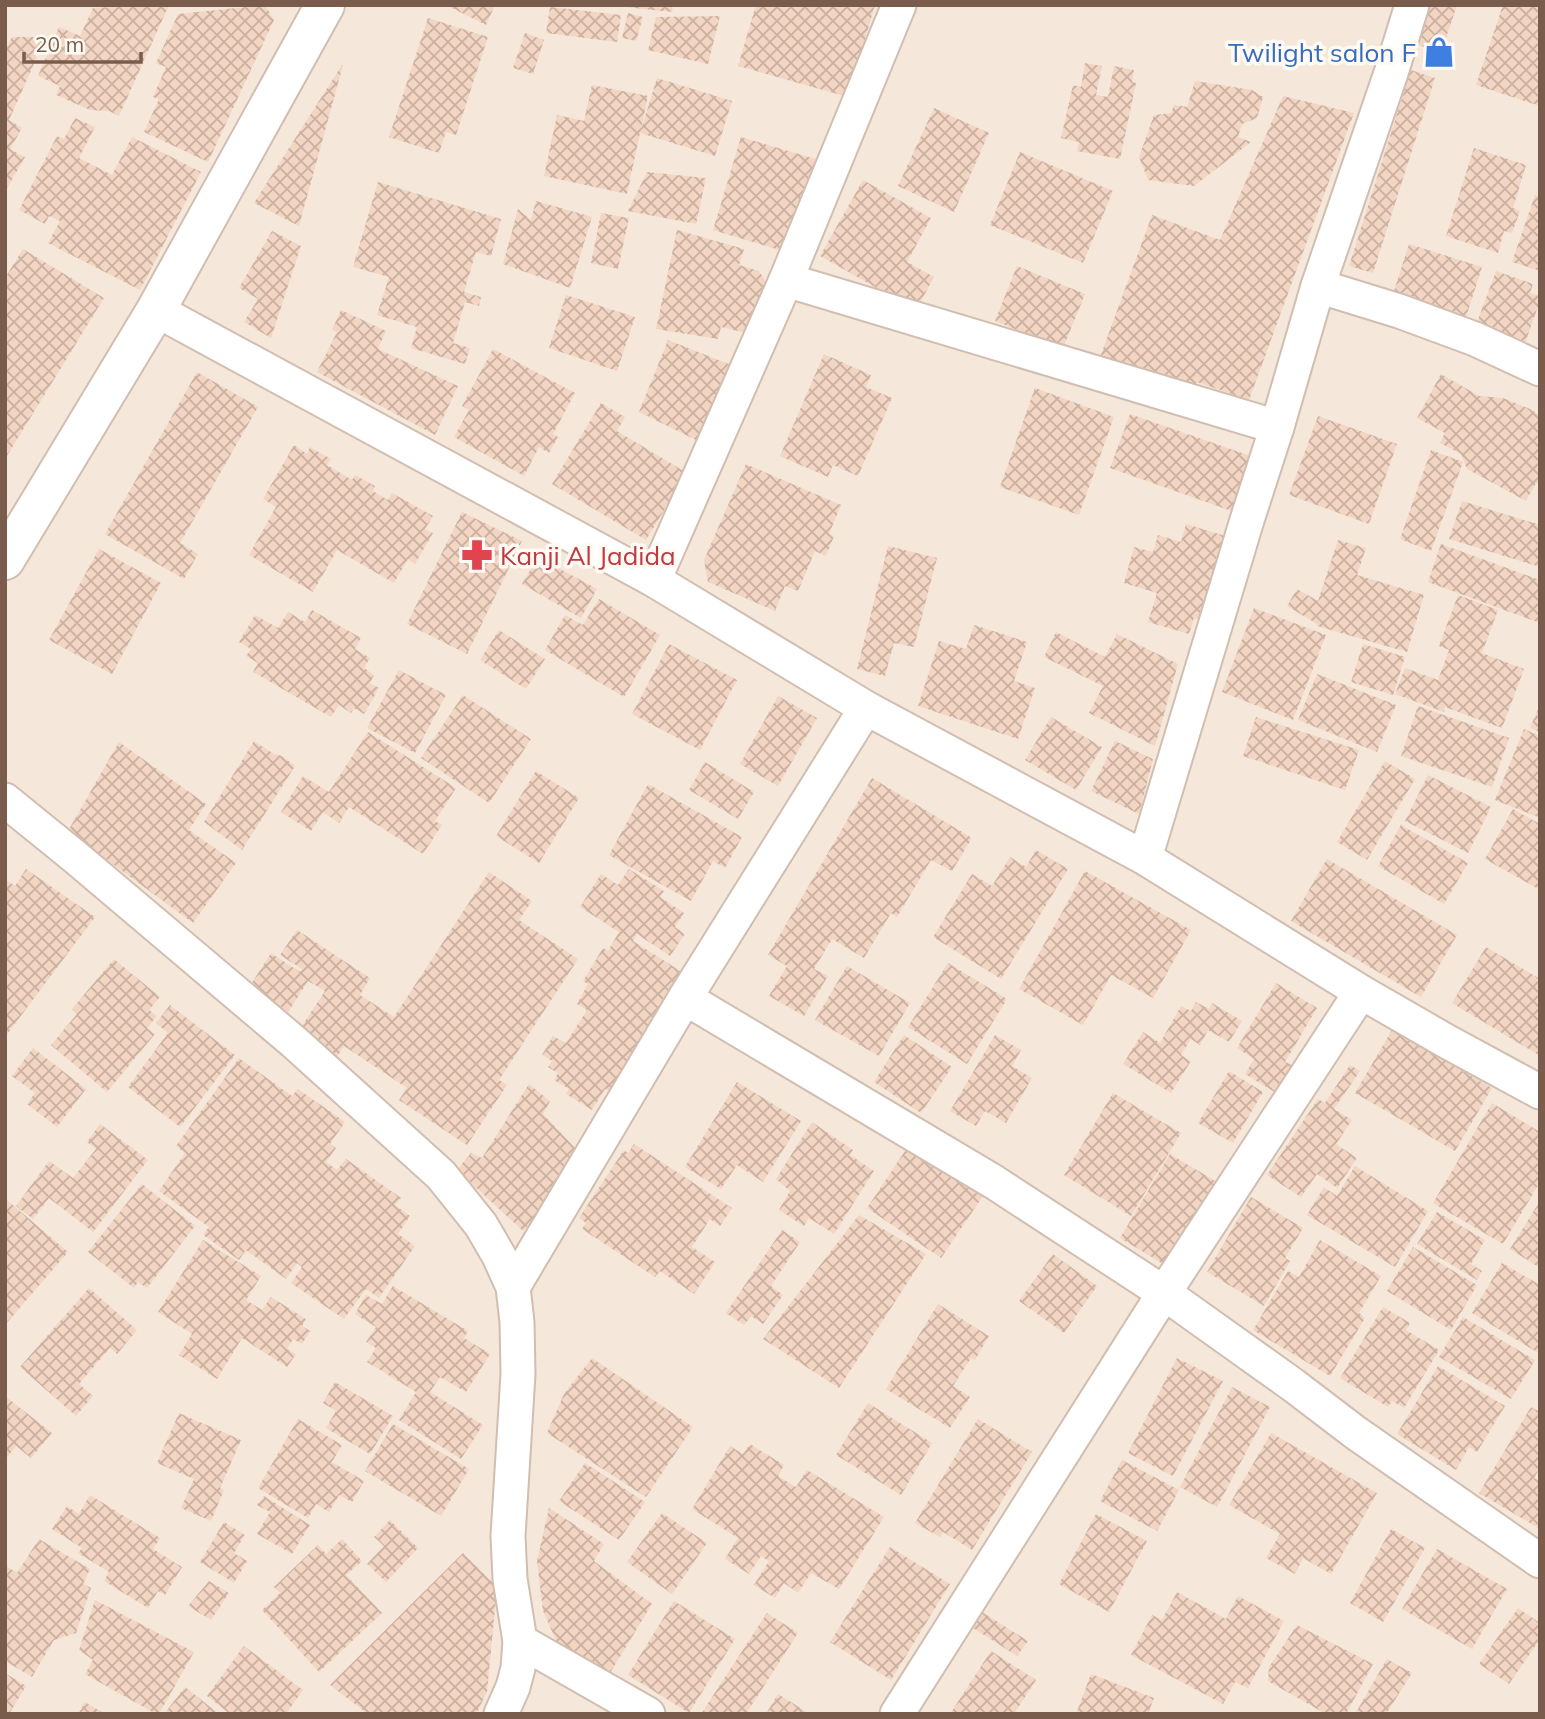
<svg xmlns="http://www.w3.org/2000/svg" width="1545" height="1719" font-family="Mulish,sans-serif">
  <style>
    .residential { fill: #f5e8da }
    .building { fill: url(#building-cross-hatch) }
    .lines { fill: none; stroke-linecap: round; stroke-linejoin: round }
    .minor-casing { stroke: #d1beb0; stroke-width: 37 }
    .tertiary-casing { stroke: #d1beb0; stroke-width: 42 }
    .minor { stroke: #fff; stroke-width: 33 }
    .tertiary { stroke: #fff; stroke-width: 38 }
    .labels { text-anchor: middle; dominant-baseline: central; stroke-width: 7; stroke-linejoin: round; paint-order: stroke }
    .shop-label { font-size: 26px; fill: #366cbe; stroke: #fffaf3; text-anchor: end }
    .health-label { font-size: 26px; fill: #be3a42; stroke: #fffaf3; text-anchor: start }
  </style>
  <defs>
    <pattern id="building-cross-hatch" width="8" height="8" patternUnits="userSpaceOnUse" patternTransform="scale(1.75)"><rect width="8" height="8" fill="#f3d5c3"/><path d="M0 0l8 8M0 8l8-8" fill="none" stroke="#cab0a1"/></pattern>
  </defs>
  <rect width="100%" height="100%" fill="#fdf6ec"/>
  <!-- residential -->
  <rect class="residential" x="5" y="5" width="1535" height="1709"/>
  <!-- building -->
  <g class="building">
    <path d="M148 5H169L119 116 109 111 90 110 56 95 60 86 38 76 59 27 80 36 93 8Z"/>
    <path d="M265 5 274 20 208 162 144 132 159 99 153 97 166 67 156 63 178 14Z"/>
    <path d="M446 5H495L486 25Z"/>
    <path d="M625 5H673L672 12 625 7Z"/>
    <path d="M756 5H875L848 97 738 66Z"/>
    <path d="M1422 5H1457L1441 53 1409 42Z"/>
    <path d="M1503 5H1540V106L1476 85Z"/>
    <path d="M550 7 621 15 617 42 546 33Z"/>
    <path d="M628 13 643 17 636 41 622 38Z"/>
    <path d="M720 16 708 64 648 50 656 17Z"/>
    <path d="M428 18 488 37 456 135 446 132 439 153 389 137Z"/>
    <path d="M525 33 544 40 533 74 513 68Z"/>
    <path d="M12 37H46L9 120 22 128 10 149 25 157 5 192V50Z"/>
    <path d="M1085 63 1102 66 1096 95 1108 97 1114 66 1134 70 1132 82 1136 83 1120 159 1077 151 1079 142 1061 138 1073 85 1081 87Z"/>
    <path d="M342 65H343L299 226 254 203Z"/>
    <path d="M1411 70 1435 78 1373 273 1349 266Z"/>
    <path d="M657 78 732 101 715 156 640 133 627 194 544 176 557 115 584 121 592 85 648 96 641 130Z"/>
    <path d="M1195 81 1252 90 1263 97 1257 118 1242 124 1238 137 1251 142 1194 186 1148 180 1139 157 1154 115 1171 113 1174 105 1187 107Z"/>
    <path d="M1283 96 1354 113 1249 400 1197 382 1193 393 1099 360 1152 215 1220 240Z"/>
    <path d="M934 108 989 133 954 212 898 186Z"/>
    <path d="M75 118 95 127 79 158 112 175 132 137 201 172 140 290 48 243 60 221 49 216 45 224 19 210 57 136 64 139Z"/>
    <path d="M741 137 816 159 789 253 713 230Z"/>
    <path d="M1474 148 1526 165 1513 208 1520 211 1512 233 1504 231 1498 253 1446 236Z"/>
    <path d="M1020 152 1113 191 1083 263 990 225Z"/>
    <path d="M647 172 706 178 696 224 628 211Z"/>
    <path d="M863 180 931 218 907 262 934 277 916 310 820 256Z"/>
    <path d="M378 182 501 219 491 256 476 252 464 292 481 297 479 306 465 302 453 343 470 348 465 364 411 348 417 327 377 315 389 277 353 267Z"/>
    <path d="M1535 195 1540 196V271L1512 262Z"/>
    <path d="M536 201 592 217 570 288 503 264 518 209 531 220Z"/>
    <path d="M601 213 629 218 618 269 591 263Z"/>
    <path d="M677 230 744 249 739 265 759 271 773 293 761 329 742 332 721 327 718 339 656 329Z"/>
    <path d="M272 231 301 246 271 338 244 322 258 299 239 288Z"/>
    <path d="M1409 244 1482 267 1466 317 1393 294Z"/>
    <path d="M23 249 104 298 5 459V278Z"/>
    <path d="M1017 266 1085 294 1063 348 995 321Z"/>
    <path d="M1496 271 1533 284 1530 293 1540 296V301L1525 343 1476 325Z"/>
    <path d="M566 295 635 317 617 371 549 348Z"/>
    <path d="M341 310 386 331 378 349 458 386 435 435 317 372 337 332 332 330Z"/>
    <path d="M668 340 736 367 704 444 639 412Z"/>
    <path d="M493 349 575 393 553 434 558 437 549 453 539 447 524 476 454 437 469 410 462 406Z"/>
    <path d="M824 354 871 375 866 387 892 398 858 476 833 465 828 477 780 456Z"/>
    <path d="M197 372 258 407 180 543 198 554 184 579 105 534Z"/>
    <path d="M1441 374 1479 396 1503 398 1530 409 1540 416V485L1536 483 1526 501 1467 469 1461 454 1440 443 1445 433 1417 418Z"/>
    <path d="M1035 388 1114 417 1079 515 1000 487Z"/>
    <path d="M601 403 625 417 617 431 687 473 646 540 552 484Z"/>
    <path d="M1130 414 1262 460 1243 515 1110 468Z"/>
    <path d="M1318 416 1397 444 1369 524 1289 495Z"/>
    <path d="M294 445 307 454 310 447 331 459 327 465 352 480 355 475 375 486 373 491 388 500 392 493 433 516 425 529 433 533 415 564 408 559 394 583 337 550 313 592 249 555 276 507 263 499Z"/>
    <path d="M1431 450 1463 462 1431 551 1400 539Z"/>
    <path d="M746 464 841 505 829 534 834 536 826 556 815 551 798 591 785 586 775 611 708 582 704 560Z"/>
    <path d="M1462 501 1540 525V567L1449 539Z"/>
    <path d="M462 512 522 541 467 654 407 624Z"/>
    <path d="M1186 524 1232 538 1207 622 1194 618 1189 634 1148 622 1157 593 1124 583 1134 547 1153 552 1158 535 1181 542Z"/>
    <path d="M1338 540 1366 548 1357 575 1424 595 1407 652 1317 626V624L1287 606 1297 589 1318 601Z"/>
    <path d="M1441 544 1540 580V623L1428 582Z"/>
    <path d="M888 546 937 558 914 647 894 643 885 676 857 669Z"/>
    <path d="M99 549 161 583 112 674 49 640Z"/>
    <path d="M538 557 597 589 581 618 522 584Z"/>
    <path d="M1458 595 1498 610 1482 653 1524 669 1502 728 1445 707 1444 712 1395 694 1405 668 1438 680 1449 650 1439 646Z"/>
    <path d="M599 599 660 635 624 697 545 650 565 615 583 625Z"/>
    <path d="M1254 608 1326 635 1293 720 1222 692Z"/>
    <path d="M312 610 361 638 355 649 370 658 364 668 374 675 370 683 379 688 364 714 354 708 351 713 339 705 331 717 253 672 258 663 246 656 251 649 239 642 255 615 278 628 288 612 305 622Z"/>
    <path d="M974 625 1027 642 1014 681 1035 688 1018 739 918 706 939 641 966 649Z"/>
    <path d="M499 630 545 659 526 689 480 660Z"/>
    <path d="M1056 632 1105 657 1117 634 1178 664 1155 746 1089 713 1103 686 1044 657Z"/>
    <path d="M669 644 737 680 700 750 632 714Z"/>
    <path d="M1363 644 1405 657 1393 695 1351 682Z"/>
    <path d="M399 670 446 695 415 753 367 728Z"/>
    <path d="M1317 674 1396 705 1377 752 1298 720Z"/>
    <path d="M463 695 531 739 489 803 421 758Z"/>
    <path d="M778 696 817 718 778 786 740 764Z"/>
    <path d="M1540 704V732L1530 728Z"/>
    <path d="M1418 706 1509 738 1492 787 1401 756Z"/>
    <path d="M1051 717 1102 747 1076 790 1025 760Z"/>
    <path d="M1256 717 1359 750 1345 790 1243 756Z"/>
    <path d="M1524 729 1540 736V818L1495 800Z"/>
    <path d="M368 732 456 788 435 821 442 825 423 854 349 807 339 823 323 812 311 831 281 812 303 776 329 792Z"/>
    <path d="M254 741 274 754 282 756 295 766 242 850 204 822Z"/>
    <path d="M1115 741 1153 759 1139 814 1091 791Z"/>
    <path d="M119 742 206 804 189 830 236 863 193 923 68 831Z"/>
    <path d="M1385 761 1415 779 1367 860 1337 842Z"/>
    <path d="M705 762 754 792 738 819 689 790Z"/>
    <path d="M536 771 579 798 539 863 496 836Z"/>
    <path d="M1428 775 1491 807 1468 853 1405 821Z"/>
    <path d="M872 778 972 838 952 871 931 860 897 917 891 913 864 958 832 939 814 969 828 976 804 1016 769 996 787 966 768 955Z"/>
    <path d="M648 784 742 837 725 868 713 861 691 901 609 855Z"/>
    <path d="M1513 809 1540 824V890L1485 859Z"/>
    <path d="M1401 825 1468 863 1444 904 1378 866Z"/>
    <path d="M1036 850 1068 869 1001 979 933 937 972 874 992 886 1010 857 1026 867Z"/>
    <path d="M1327 859 1457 935 1421 997 1291 921Z"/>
    <path d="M26 869 95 917 5 1037V879L15 886Z"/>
    <path d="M629 869 664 891 660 897 684 913 675 927 685 934 670 956 637 934 633 941 682 972 647 1039 642 1036 609 1091 605 1089 592 1110 566 1094 569 1089 554 1080 558 1073 548 1067 552 1061 542 1055 553 1036 566 1043 587 1010 577 1004 588 984 583 981 603 948 608 951 619 932 580 907 601 874 618 885Z"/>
    <path d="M1085 871 1191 930 1153 998 1111 975 1083 1025 1019 989Z"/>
    <path d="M489 872 532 901 519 920 578 959 499 1080 507 1085 467 1145 399 1100 407 1088 344 1046 335 1060 296 1035 325 991 308 981 287 1014 248 989 271 953 300 972 302 969 280 955 297 930 370 978 360 995 394 1017Z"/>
    <path d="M1486 947 1540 979V1056L1452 1003Z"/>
    <path d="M114 959 160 997 149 1010 157 1016 147 1028 155 1034 107 1092 51 1045 77 1014 72 1009Z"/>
    <path d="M948 963 1007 999 967 1064 908 1027Z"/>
    <path d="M847 966 910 1003 879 1056 815 1020Z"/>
    <path d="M1276 983 1317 1008 1285 1062 1292 1065 1276 1093 1245 1074 1254 1059 1237 1048Z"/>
    <path d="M1196 1002 1209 1009 1212 1003 1242 1021 1229 1042 1208 1030 1200 1045 1191 1039 1181 1055 1191 1061 1171 1093 1123 1064 1143 1032 1160 1043 1181 1006 1191 1011Z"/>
    <path d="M170 1005 235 1055 180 1127 128 1087 168 1033 156 1023Z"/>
    <path d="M1392 1030 1492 1088 1455 1151 1355 1093Z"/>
    <path d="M904 1035 952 1067 921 1113 874 1082Z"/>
    <path d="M995 1035 1021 1050 1012 1066 1032 1078 1006 1123 985 1111 976 1126 950 1111Z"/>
    <path d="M33 1048 86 1089 57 1127 27 1104 35 1093 12 1076Z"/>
    <path d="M239 1058 292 1096 298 1089 345 1122 330 1144 336 1148 326 1162 337 1170 346 1159 401 1198 395 1205 410 1216 398 1234 415 1246 379 1298 366 1289 344 1319 291 1283 302 1267 297 1263 286 1279 246 1250 239 1260 203 1235 209 1227 159 1191 185 1153 176 1146Z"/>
    <path d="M1350 1065 1360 1071 1334 1109 1352 1120 1336 1144 1357 1158 1337 1188 1317 1174 1301 1197 1267 1175 1318 1099 1325 1103Z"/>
    <path d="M1229 1071 1263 1092 1233 1143 1198 1123Z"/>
    <path d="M737 1082 801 1121 763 1182 737 1165 721 1189 685 1167Z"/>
    <path d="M529 1084 550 1101 543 1114 579 1152 548 1202 523 1231 457 1170 471 1153 482 1158Z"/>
    <path d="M1113 1093 1181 1133 1131 1216 1064 1175Z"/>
    <path d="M1492 1103 1540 1132V1182L1503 1244 1433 1203Z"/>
    <path d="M812 1122 853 1150 850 1155 874 1171 834 1234 809 1218 804 1226 779 1210 790 1191 776 1179Z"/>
    <path d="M100 1124 148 1160 93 1232 49 1198 33 1219 16 1206 49 1161 73 1178 96 1149 87 1142Z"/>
    <path d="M634 1144 732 1208 720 1226 710 1219 692 1247 715 1262 694 1294 660 1271 655 1277 582 1229 586 1223 579 1218 624 1150 628 1153Z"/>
    <path d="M909 1145 983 1196 941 1258 867 1208Z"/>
    <path d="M1170 1154 1215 1181 1165 1265 1120 1238Z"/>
    <path d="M1355 1166 1428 1211 1395 1267 1307 1215 1324 1187 1337 1196Z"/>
    <path d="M142 1184 195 1226 147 1288 138 1282 134 1288 88 1252Z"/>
    <path d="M1251 1197 1303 1228 1285 1258 1290 1261 1264 1306 1207 1272Z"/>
    <path d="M7 1200 68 1252 5 1325V1202Z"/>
    <path d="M1540 1201V1268L1510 1249Z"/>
    <path d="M1437 1212 1485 1240 1471 1264 1482 1271 1477 1280 1417 1244Z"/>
    <path d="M859 1215 926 1254 839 1388 763 1339Z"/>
    <path d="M782 1230 800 1242 771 1286 783 1295 763 1324 751 1316 744 1325 726 1313Z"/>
    <path d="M203 1240 261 1276 246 1300 262 1310 271 1297 306 1319 302 1326 310 1331 302 1344 293 1339 287 1349 296 1354 287 1367 242 1338 217 1379 179 1355 192 1334 158 1312Z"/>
    <path d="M1320 1240 1381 1276 1359 1313 1365 1318 1330 1376 1253 1330 1288 1271 1299 1277Z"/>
    <path d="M1413 1247 1477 1285 1451 1330 1387 1291Z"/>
    <path d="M1053 1254 1097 1286 1064 1333 1019 1301Z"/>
    <path d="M1502 1263 1540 1285V1354L1472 1313Z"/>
    <path d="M393 1286 468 1331 464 1338 490 1354 466 1392 440 1377 430 1392 483 1425 461 1459 399 1420 416 1392 367 1362 376 1348 366 1342 376 1327 355 1314 366 1295 382 1304Z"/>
    <path d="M89 1288 137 1330 117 1354 110 1348 79 1384 93 1396 76 1416 20 1367Z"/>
    <path d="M938 1304 989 1336 975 1360 971 1358 953 1386 970 1397 950 1428 886 1389Z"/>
    <path d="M1383 1307 1410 1323 1406 1330 1439 1350 1404 1408 1392 1401 1388 1407 1340 1378Z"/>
    <path d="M1463 1317 1535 1360 1511 1399 1439 1357Z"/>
    <path d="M592 1358 693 1427 646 1497 547 1433 564 1394Z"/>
    <path d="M1177 1358 1223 1381 1173 1476 1128 1453Z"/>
    <path d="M1438 1366 1505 1406 1477 1452 1469 1447 1456 1470 1397 1434Z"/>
    <path d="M335 1382 393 1416 370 1454 326 1428 336 1411 323 1403Z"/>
    <path d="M1232 1387 1270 1407 1217 1507 1180 1487Z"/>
    <path d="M5 1396 52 1433 31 1458 16 1446 5 1460Z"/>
    <path d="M868 1403 932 1443 901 1495 836 1455Z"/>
    <path d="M1531 1407 1540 1412V1468L1534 1478 1540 1481V1529L1479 1493Z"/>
    <path d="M179 1413 241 1440 220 1488 224 1490 211 1521 181 1508 194 1479 157 1463Z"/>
    <path d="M298 1419 342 1445 332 1462 364 1481 352 1502 339 1495 329 1512 316 1504 308 1518 258 1488Z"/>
    <path d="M978 1419 1032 1452 972 1550 943 1532 940 1537 915 1523Z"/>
    <path d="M393 1424 469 1469 441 1516 365 1471Z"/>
    <path d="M1271 1433 1377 1493 1331 1574 1303 1558 1295 1574 1266 1558 1280 1534 1229 1505Z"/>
    <path d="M750 1444 784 1465 778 1476 796 1487 807 1470 884 1517 839 1589 811 1573 798 1593 784 1583 775 1598 754 1585 769 1561 761 1556 749 1574 725 1559 738 1538 692 1509 730 1446 743 1454Z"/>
    <path d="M1122 1460 1179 1490 1157 1531 1100 1501Z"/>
    <path d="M585 1463 645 1502 619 1540 559 1501Z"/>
    <path d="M90 1495 160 1538 153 1549 182 1567 165 1595 158 1591 148 1608 104 1581 109 1572 78 1553 82 1548 52 1529 67 1506 79 1514Z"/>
    <path d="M264 1496 310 1525 292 1554 257 1534 270 1512 257 1505Z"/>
    <path d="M549 1508 604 1544 594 1561 652 1604 607 1678 559 1647 543 1611 537 1561Z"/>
    <path d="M662 1513 707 1543 672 1594 627 1562Z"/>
    <path d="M1096 1514 1147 1541 1109 1612 1059 1584Z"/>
    <path d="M390 1520 418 1548 386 1582 367 1564 384 1546 374 1537Z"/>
    <path d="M224 1522 245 1535 234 1553 247 1561 234 1583 200 1562Z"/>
    <path d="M1391 1529 1425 1548 1383 1622 1350 1603Z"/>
    <path d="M39 1539 90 1569 83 1584 91 1588 76 1633 54 1640 32 1677 5 1661V1565L17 1573Z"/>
    <path d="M342 1539 362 1561 346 1575 382 1613 319 1672 262 1610 280 1593 274 1587 318 1545 326 1554Z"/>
    <path d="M890 1547 950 1584 891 1680 830 1642Z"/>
    <path d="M1437 1549 1507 1589 1472 1649 1402 1609Z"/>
    <path d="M463 1553 497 1587 487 1692 476 1714H368L330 1685Z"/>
    <path d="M209 1581 229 1593 211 1620 188 1606Z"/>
    <path d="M1177 1592 1226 1619 1238 1596 1284 1621 1248 1688 1235 1682 1223 1704 1131 1655 1152 1615 1162 1620Z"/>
    <path d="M95 1600 194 1652 159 1714H156L85 1674 93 1660 79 1650Z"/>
    <path d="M674 1601 735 1639 689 1713 628 1675Z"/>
    <path d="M1518 1608 1540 1623V1639L1509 1684 1479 1664Z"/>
    <path d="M982 1612 1028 1641 1017 1656 973 1628Z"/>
    <path d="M767 1613 798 1633 746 1714H701Z"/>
    <path d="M1297 1625 1373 1664 1346 1714H1326L1268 1681 1269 1667Z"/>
    <path d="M244 1646 303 1690 286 1714H230L207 1696Z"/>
    <path d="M991 1651 1036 1680 1014 1714H950Z"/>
    <path d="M1387 1659 1412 1673 1386 1714H1355Z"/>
    <path d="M5 1673 26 1686 9 1714H5Z"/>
    <path d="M1091 1674 1154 1698 1148 1714H1076Z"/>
    <path d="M185 1687 219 1714H164Z"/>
    <path d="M778 1694 810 1714H766Z"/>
    <path d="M85 1702 105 1714H78Z"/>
  </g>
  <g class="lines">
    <defs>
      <g id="minor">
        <path d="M786 280 1277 427"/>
        <path d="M1318 286 1399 311 1475 339 1540 369"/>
        <path d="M156 310 654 580 866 708 1145 858 1361 992 1446 1041 1540 1092"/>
        <path d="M654 580 786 280 899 5"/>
        <path d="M5 800 74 856 294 1042 441 1175 481 1225 499 1256 513 1287 517 1322 518 1374 508 1536 510 1579 520 1641 518 1668 513 1687 501 1714"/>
        <path d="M1145 858 1247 520 1277 427 1318 286 1391 73 1412 5"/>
        <path d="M685 998 994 1182 1164 1293 1293 1385 1356 1433 1540 1561"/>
        <path d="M513 1287 685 998 866 708"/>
        <path d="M520 1641 648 1714"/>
        <path d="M897 1714 1164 1293 1361 992"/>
      </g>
      <path id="tertiary" d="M5 560 156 310 325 5"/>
    </defs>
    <!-- minor casing -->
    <use href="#minor" class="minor-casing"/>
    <!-- tertiary casing -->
    <use href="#tertiary" class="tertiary-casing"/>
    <!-- minor -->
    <use href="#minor" class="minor"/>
    <!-- tertiary -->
    <use href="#tertiary" class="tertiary"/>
  </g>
  <!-- icons -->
  <defs>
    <symbol id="shop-bare" viewBox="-9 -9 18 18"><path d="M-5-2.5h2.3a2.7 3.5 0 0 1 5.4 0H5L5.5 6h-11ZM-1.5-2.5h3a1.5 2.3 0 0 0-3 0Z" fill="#3f7fe0" stroke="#fffaf3" stroke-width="2.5" paint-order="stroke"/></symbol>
    <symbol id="pharmacy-bare" viewBox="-9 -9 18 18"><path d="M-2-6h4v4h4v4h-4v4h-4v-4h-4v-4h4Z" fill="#e0444e" stroke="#fffaf3" stroke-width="2.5" paint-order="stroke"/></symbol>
  </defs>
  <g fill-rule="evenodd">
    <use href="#shop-bare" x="1417" y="30" width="44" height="44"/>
    <use href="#pharmacy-bare" x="455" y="533" width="44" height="44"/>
  </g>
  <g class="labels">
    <!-- shop labels -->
    <g class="shop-label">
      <text x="1416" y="52">Twilight salon F</text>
    </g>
    <!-- health labels -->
    <g class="health-label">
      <text x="500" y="555">Kanji Al Jadida</text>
    </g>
  </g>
  <!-- border -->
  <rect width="1545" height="1719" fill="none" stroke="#7a5c4d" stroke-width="14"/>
  <!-- scale -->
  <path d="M24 52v10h117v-10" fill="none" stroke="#7a5c4d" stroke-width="3.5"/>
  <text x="35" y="52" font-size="21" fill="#7a5c4d" stroke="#fffaf3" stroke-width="5" paint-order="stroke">20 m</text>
</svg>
